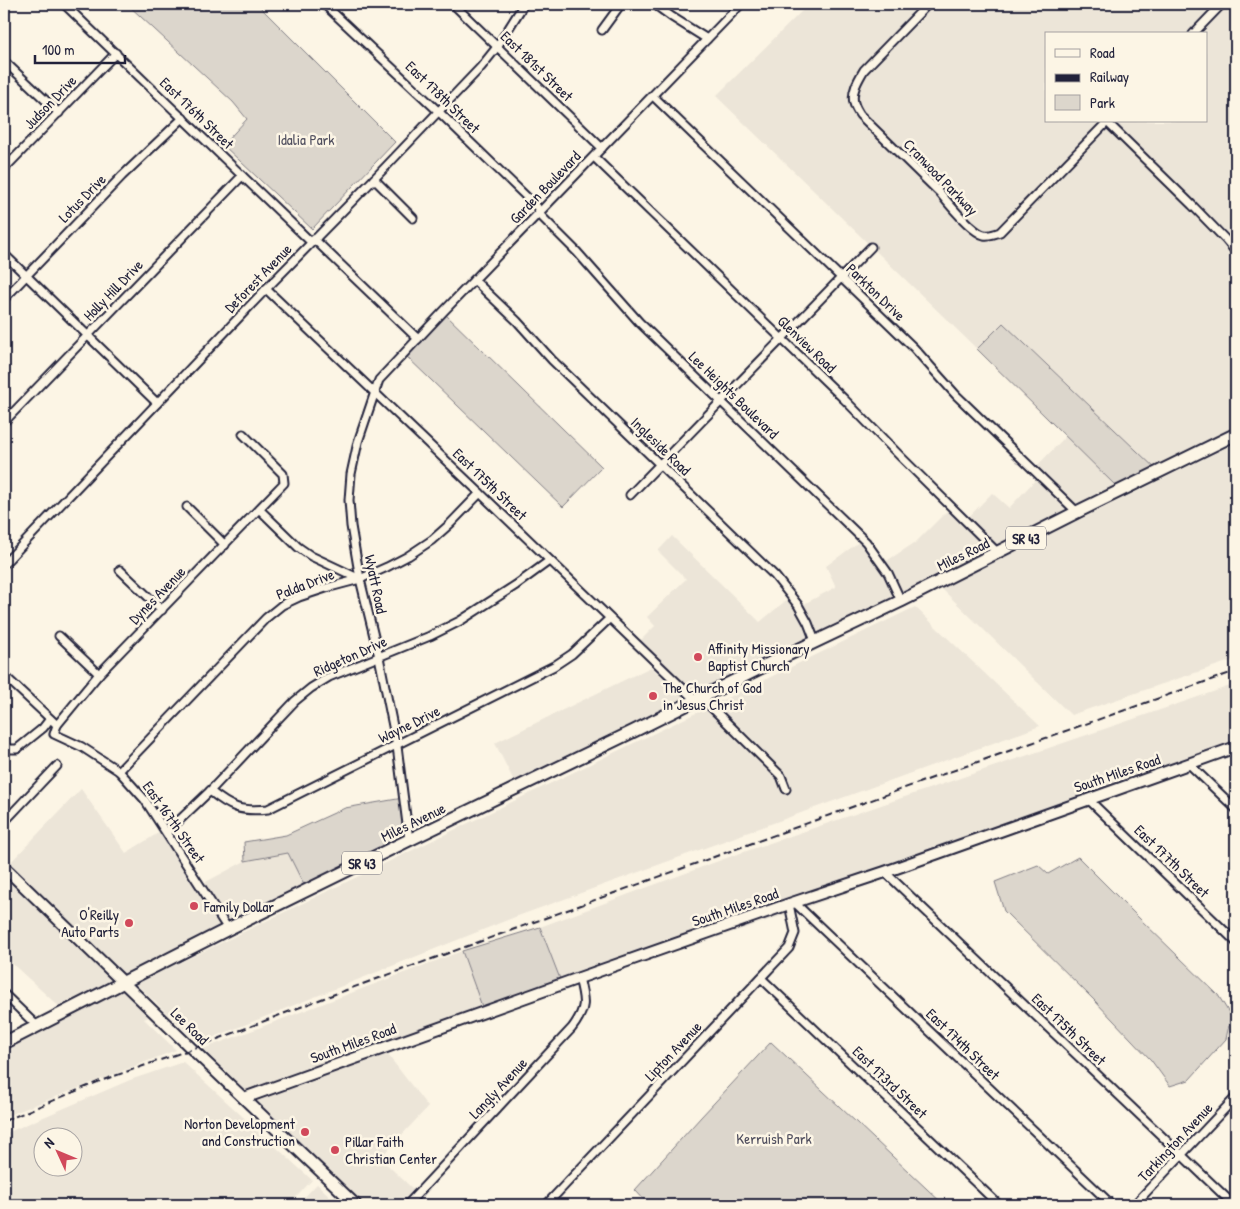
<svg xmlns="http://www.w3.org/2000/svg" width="1240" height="1209" font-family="'Patrick Hand',sans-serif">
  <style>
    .built { fill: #ece5d8; fill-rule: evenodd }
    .green { fill: #dcd6cc; stroke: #7f7c84 }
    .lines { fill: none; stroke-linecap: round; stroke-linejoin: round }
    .street-casing { stroke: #22223b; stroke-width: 11 }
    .secondary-casing { stroke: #22223b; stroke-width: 14 }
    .primary-casing { stroke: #22223b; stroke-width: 15 }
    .street { stroke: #fcf5e5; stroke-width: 7 }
    .secondary { stroke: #fcf5e5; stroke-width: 10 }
    .primary { stroke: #fcf5e5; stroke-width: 11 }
    .rail { stroke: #22223b; stroke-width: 2; stroke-dasharray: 8 4; stroke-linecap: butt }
    .poi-dot { fill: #d1495b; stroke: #fcf5e5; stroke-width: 2 }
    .labels { text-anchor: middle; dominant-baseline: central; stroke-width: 5; stroke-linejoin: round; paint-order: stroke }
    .shield { fill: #fcf5e5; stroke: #63616e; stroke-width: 1 }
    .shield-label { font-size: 14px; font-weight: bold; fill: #22223b }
    .street-label { font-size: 15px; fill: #22223b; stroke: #fcf5e5 }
    .park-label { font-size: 15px; fill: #504f5f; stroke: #fcf5e5 }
    .poi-label { font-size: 15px; fill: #22223b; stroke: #fcf5e5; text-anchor: start }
  </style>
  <rect width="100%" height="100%" fill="#fcf5e5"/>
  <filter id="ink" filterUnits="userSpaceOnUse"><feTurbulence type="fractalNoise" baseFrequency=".02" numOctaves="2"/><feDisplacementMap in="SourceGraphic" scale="10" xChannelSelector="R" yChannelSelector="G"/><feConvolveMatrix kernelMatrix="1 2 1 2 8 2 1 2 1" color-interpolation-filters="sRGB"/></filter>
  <g filter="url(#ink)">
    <!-- built -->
    <g class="built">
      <path d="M809 4H1236V434L1159 472 1003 323 977 349 716 96ZM1046 34H1206V121H1046Z"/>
      <path d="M1066 436 1121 491 695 700 636 645 655 626 647 617 686 579 658 551 672 536 760 622 795 593 804 604 836 587 826 566 859 542 885 562 916 542 948 510 962 524 992 493 1009 508 1039 476 1033 470Z"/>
      <path d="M1236 443V659L1071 715 941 588Z"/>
      <path d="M915 607 1040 726 515 917 199 1043 136 984Z"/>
      <path d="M651 667 687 700 516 785 495 743Z"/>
      <path d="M1236 684V753L796 911 564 989 540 927 732 856Z"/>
      <path d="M81 789 126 853 168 827 204 883 245 861 288 852 307 891 124 982 156 1014 144 1019 176 1050 4 1117V1048L65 1012 6 958 4 960V858L10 863Z"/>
      <path d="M462 951 487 1016 385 1051 428 1107 380 1158 430 1205H356L344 1194 348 1189 203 1049Z"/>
      <path d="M183 1062 312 1180 289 1205H4V1134L130 1080ZM42 1136H72V1166H42Z"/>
      <path d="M317 1184 339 1205H297Z"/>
    </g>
    <!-- green -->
    <g class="green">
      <path d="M127 4H257L395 142 312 229 223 145 247 119 233 102Z"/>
      <path d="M443 312 602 467 563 507 404 354Z"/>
      <path d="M1003 323 1159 472 1121 491 977 349Z"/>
      <path d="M403 798 409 840 307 891 288 853 245 861 244 842 286 835 345 808Z"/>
      <path d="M1078 857 1139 918 1218 995 1231 1016 1226 1039 1189 1080 1170 1086 1151 1060 1095 1001 1004 911 995 882 1038 865 1048 874Z"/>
      <path d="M540 927 562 984 484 1012 462 951Z"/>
      <path d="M771 1042 944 1205H649L635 1190 701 1117Z"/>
    </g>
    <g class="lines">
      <defs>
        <g id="street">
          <path d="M64 4 311 242"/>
          <path d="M324 4 438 111 537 207 542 217 577 252 639 322 866 542 888 573 901 601"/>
          <path d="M453 4 602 148"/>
          <path d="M654 4 672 17 707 39"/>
          <path d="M928 4 864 70C858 80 851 92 854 103 855 107 858 112 860 115L940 193C948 203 972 232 984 235 990 236 995 234 1000 232L1108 121"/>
          <path d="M602 30 621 4"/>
          <path d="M1193 34 1222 4"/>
          <path d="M4 61 59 113"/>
          <path d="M653 96 914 348 956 395 1077 512"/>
          <path d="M1107 122 1192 205 1226 240 1236 252"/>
          <path d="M594 157 844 399 900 456 998 553"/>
          <path d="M4 169 116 53"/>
          <path d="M374 179 413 218"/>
          <path d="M314 239 418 339"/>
          <path d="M4 254 157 403"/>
          <path d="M474 280 517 321 552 360 775 576 798 605 808 623 815 641"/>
          <path d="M266 289 480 493 695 700"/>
          <path d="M4 299 122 176 183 118"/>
          <path d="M4 422 242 176"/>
          <path d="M630 495 871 247"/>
          <path d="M187 507 225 545"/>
          <path d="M259 509 298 547 311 556 360 579"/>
          <path d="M4 564 266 289 374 179 481 67 497 47 524 4"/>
          <path d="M120 570 162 610"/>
          <path d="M59 636 99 674"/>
          <path d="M4 679H8L57 725"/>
          <path d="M701 697 781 776 786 789"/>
          <path d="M4 745 9 749H17L43 728 50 719"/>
          <path d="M1189 764 1236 809"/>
          <path d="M119 771 266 618 282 605 299 597 326 588 360 579 387 567 408 556 432 540 450 524 480 493"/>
          <path d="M210 791C231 808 241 812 268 809L554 666 572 654 609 619"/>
          <path d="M1088 799 1236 942"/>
          <path d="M4 822 57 766"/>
          <path d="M167 832 210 791 295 701 311 688 329 677 430 636 460 621 516 585 549 561"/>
          <path d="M409 840 397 746 379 657 360 579 351 526 349 500 351 474 358 442 379 380 443 312 741 4"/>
          <path d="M885 872 1234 1205"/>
          <path d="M795 903 1112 1205"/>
          <path d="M228 929 145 800 119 771 82 747 54 734 57 725 99 674 284 483 283 474 243 434"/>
          <path d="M761 978 999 1205"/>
          <path d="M4 994 37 1026"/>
          <path d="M407 1205 572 1028C587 1008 585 1001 579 978"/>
          <path d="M546 1205 789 948 795 933 789 904"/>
          <path d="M1134 1205 1236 1097"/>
        </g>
        <g id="secondary">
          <path d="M4 867 192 1049 356 1205"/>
          <path d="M244 1098 579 978 789 904 885 872 1236 747"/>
        </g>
        <path id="primary" d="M4 1043 228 929 409 840 634 731 760 668 901 601 1077 512 1236 434"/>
      </defs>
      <!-- street casing -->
      <use href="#street" class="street-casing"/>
      <!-- secondary casing -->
      <use href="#secondary" class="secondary-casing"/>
      <!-- primary casing -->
      <use href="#primary" class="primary-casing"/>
      <!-- street -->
      <use href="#street" class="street"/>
      <!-- secondary -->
      <use href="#secondary" class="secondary"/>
      <!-- primary -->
      <use href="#primary" class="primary"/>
      <!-- rail -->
      <path class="rail" d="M4 1121 100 1081 192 1049 324 998 935 777 1236 671"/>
    </g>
  </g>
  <!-- markers -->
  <g class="poi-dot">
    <circle cx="698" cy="657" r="5"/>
    <circle cx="653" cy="696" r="5"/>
    <circle cx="194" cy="906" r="5"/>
    <circle cx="129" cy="923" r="5"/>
    <circle cx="305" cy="1132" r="5"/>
    <circle cx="335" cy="1150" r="5"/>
  </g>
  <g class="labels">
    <!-- shield labels -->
    <g class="shield">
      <rect x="1006" y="526.5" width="40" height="23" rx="4"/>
      <rect x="342" y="851.5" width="40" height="23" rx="4"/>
    </g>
    <g class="shield-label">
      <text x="1026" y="538">SR 43</text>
      <text x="362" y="863">SR 43</text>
    </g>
    <!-- street labels -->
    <g class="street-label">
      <text transform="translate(537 66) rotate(44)">East 181st Street</text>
      <text transform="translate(443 97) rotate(44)">East 178th Street</text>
      <text transform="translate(50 102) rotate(-46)">Judson Drive</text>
      <text transform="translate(197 113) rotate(44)">East 176th Street</text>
      <text transform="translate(941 177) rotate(46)">Cranwood Parkway</text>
      <text transform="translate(545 187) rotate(-46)">Garden Boulevard</text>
      <text transform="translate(82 198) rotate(-46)">Lotus Drive</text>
      <text transform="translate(258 278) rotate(-46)">Deforest Avenue</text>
      <text transform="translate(113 290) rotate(-46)">Holly Hill Drive</text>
      <text transform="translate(876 292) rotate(44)">Parkton Drive</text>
      <text transform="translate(807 344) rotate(44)">Glenview Road</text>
      <text transform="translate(734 395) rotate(44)">Lee Heights Boulevard</text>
      <text transform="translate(661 446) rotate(44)">Ingleside Road</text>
      <text transform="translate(490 484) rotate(44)">East 175th Street</text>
      <text transform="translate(963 554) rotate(-26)">Miles Road</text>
      <text transform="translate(305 584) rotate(-21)">Palda Drive</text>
      <text transform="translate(376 584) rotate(78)">Wyatt Road</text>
      <text transform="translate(157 595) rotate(-46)">Dynes Avenue</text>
      <text transform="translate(350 656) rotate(-24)">Ridgeton Drive</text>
      <text transform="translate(409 724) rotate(-26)">Wayne Drive</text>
      <text transform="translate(1117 773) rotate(-19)">South Miles Road</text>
      <text transform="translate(174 822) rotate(55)">East 167th Street</text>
      <text transform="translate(413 822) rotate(-26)">Miles Avenue</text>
      <text transform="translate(1172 861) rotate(44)">East 177th Street</text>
      <text transform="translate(735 907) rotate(-19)">South Miles Road</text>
      <text transform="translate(190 1026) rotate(44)">Lee Road</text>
      <text transform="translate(1069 1029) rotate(44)">East 175th Street</text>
      <text transform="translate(353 1043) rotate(-20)">South Miles Road</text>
      <text transform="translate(963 1044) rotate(44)">East 174th Street</text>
      <text transform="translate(673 1051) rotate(-47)">Lipton Avenue</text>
      <text transform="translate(890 1082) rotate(44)">East 173rd Street</text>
      <text transform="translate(498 1088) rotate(-47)">Langly Avenue</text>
      <text transform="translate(1175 1142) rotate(-47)">Tarkington Avenue</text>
    </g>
    <!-- park labels -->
    <g class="park-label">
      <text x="306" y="139">Idalia Park</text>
      <text x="774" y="1138">Kerruish Park</text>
    </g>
    <!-- poi labels -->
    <g class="poi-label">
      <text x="708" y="648">Affinity Missionary<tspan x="708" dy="17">Baptist Church</tspan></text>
      <text x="663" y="687">The Church of God<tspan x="663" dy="17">in Jesus Christ</tspan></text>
      <text x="204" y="906">Family Dollar</text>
      <text x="119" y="914" text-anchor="end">O'Reilly<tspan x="119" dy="17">Auto Parts</tspan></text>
      <text x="295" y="1123" text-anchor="end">Norton Development<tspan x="295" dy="17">and Construction</tspan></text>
      <text x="345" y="1141">Pillar Faith<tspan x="345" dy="17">Christian Center</tspan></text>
    </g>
  </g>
  <!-- margin -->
  <rect width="1240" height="1209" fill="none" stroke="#fcf5e5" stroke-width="20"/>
  <rect x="10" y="10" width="1220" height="1189" fill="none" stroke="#22223b" stroke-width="2" filter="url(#ink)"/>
  <!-- legend -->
  <rect x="1045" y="32" width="162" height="90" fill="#fcf5e5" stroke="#a5a1a1"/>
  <rect x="1055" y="49" width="25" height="8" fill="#fcf5e5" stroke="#a5a1a1"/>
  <text x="1090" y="58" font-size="15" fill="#22223b">Road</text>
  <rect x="1055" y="74" width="25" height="8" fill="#22223b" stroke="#a5a1a1"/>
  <text x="1090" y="82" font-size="15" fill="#22223b">Railway</text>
  <rect x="1055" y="95" width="25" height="15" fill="#dcd6cc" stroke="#a5a1a1"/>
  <text x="1090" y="108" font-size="15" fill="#22223b">Park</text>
  <!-- north arrow -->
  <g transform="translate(58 1152) rotate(314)"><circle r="24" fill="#fcf5e5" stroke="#a5a1a1"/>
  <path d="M0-4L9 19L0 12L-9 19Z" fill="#d1495b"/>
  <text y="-8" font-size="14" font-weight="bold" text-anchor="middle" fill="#22223b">N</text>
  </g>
  <!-- scale -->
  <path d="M35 55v8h90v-8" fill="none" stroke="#22223b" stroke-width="2.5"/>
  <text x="42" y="55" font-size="15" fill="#22223b" stroke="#fcf5e5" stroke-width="4" paint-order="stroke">100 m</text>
</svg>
